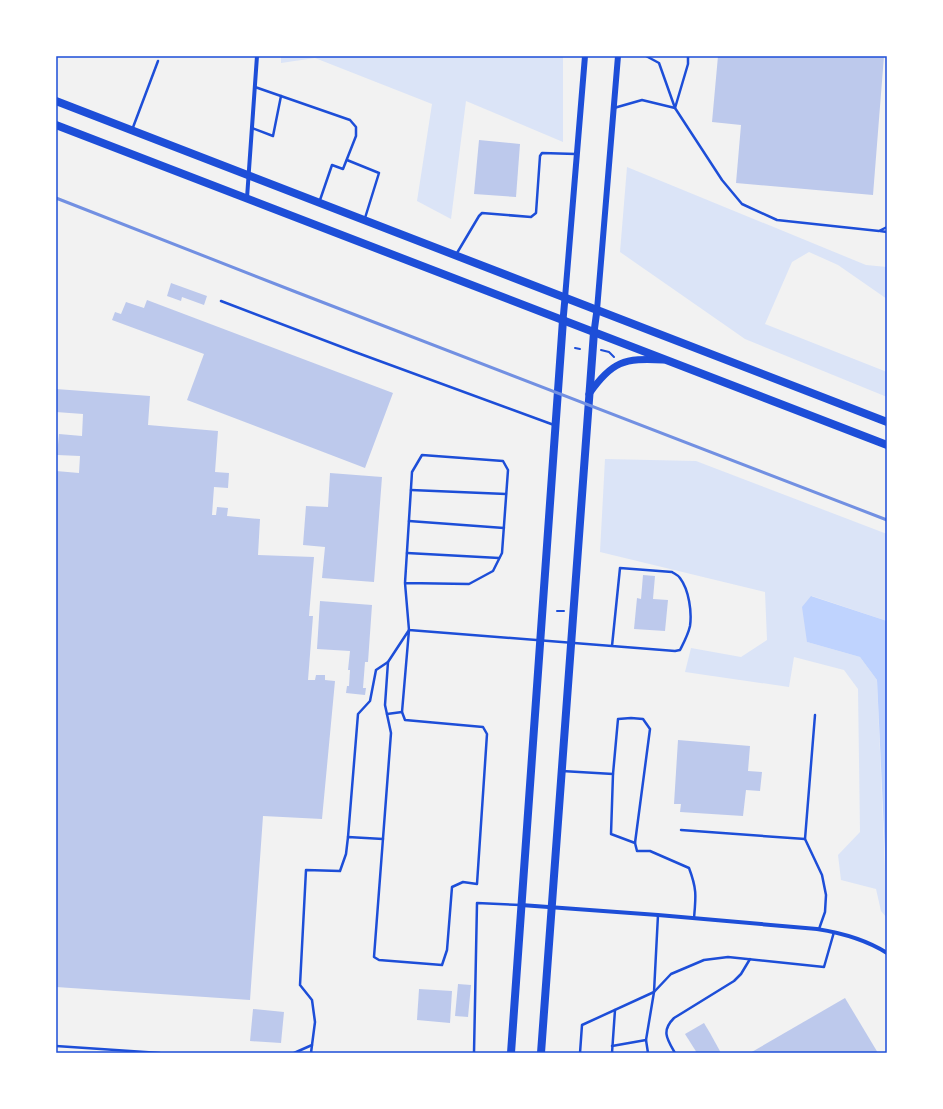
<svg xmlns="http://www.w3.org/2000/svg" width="943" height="1109" font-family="'PT Sans',sans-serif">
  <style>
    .green { fill: #dbe4f7 }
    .water { fill: #bfd3fe }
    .building { fill: #bdc9ec }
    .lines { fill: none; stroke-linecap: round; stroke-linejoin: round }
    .path { stroke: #1d4ed8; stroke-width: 2 }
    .service { stroke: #1d4ed8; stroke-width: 2.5 }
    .minor { stroke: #1d4ed8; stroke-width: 4 }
    .tertiary { stroke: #1d4ed8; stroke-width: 6 }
    .secondary { stroke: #1d4ed8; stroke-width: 7 }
    .primary { stroke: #1d4ed8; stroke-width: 8 }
    .rail { stroke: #7290e2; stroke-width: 3 }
    .neatline { fill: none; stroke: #1d4ed8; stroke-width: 1.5 }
  </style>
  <rect width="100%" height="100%" fill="#f2f2f2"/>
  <!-- green -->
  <g class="green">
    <path d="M281 56H563V142L466 101 451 219 417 201 432 104 315 58 281 63Z"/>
    <path d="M627 167 866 265 887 267V299L838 265 809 252 792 262 765 324 887 372V397L745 339 620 252Z"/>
    <path d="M605 459 696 461 887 534V621L812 596 807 642 860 657 877 680 887 918 881 911 876 889 841 880 838 855 860 832 858 689 844 670 794 657 789 687 685 672 691 648 741 657 767 640 765 592 600 552Z"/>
  </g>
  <!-- water -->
  <path class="water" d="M811 596 887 621V896L877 680 860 657 807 642 802 607Z"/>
  <!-- building -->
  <g class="building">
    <path d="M718 56H884L873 195 736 183 741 125 712 122Z"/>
    <path d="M479 140 520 144 516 197 474 194Z"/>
    <path d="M171 283 207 296 204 305 182 297 181 301 167 296Z"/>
    <path d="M147 300 393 393 365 468 187 400 204 354 112 320 115 312 121 314 126 302 144 308Z"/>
    <path d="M56 389 150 396 148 425 218 431 215 472 229 473 228 488 214 487 212 515H216L217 507 228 508 227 516 260 519 258 555 314 557 309 616H313L308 680H315L316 675H325V680L335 681 322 819 263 816 250 1000 56 987V471L79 473 80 456 57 455 59 434 82 436 83 414 56 412Z"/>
    <path d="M330 473 382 477 374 582 322 578 325 547 303 545 306 506 328 507Z"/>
    <path d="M643 575 655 576 653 599 668 600 665 631 634 629 637 598 641 599Z"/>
    <path d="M320 601 372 605 368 662H365L363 688H366L365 695 346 693 347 686H349L350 670H348L350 651 317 649Z"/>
    <path d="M678 740 750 746 748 771 762 772 760 791 746 790 743 816 680 812 681 804H674Z"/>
    <path d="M458 984 471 985 468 1017 455 1016Z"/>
    <path d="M419 989 452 991 450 1023 417 1020Z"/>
    <path d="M845 998 878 1053H750Z"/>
    <path d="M253 1009 284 1012 281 1043 250 1041Z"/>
    <path d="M704 1023 710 1033 721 1053H697L685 1034Z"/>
  </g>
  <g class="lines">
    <!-- path -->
    <g class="path">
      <path d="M575 348 580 349"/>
      <path d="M601 350 609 352 614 357"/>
      <path d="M557 611H564"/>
    </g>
    <!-- service -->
    <g class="service">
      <path d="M646 56 659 63 675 108 722 180 742 204 777 220 879 231 887 227"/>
      <path d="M255 87 350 120 356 127V136L343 169 332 165 320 200"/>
      <path d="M614 108 642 100 675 108 688 64V56"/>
      <path d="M252 128 273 136 281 96"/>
      <path d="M132 130 158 61"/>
      <path d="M347 160 379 173 365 218"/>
      <path d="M880 231 887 232"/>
      <path d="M457 253 479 216 482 213 531 217 536 213 540 156 542 153 576 154"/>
      <path d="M221 301 355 352 554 425"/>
      <path d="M411 490 506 494"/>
      <path d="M409 521 504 528"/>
      <path d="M407 553 499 558"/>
      <path d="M405 583 469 584 493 571 502 553 508 470 503 461 422 455 412 472 405 583 409 630 675 651 680 650C684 642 688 635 690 626 692 612 689 590 680 578 678 575 675 574 672 572L620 568 612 646"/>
      <path d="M409 630 402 712 405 720 483 727 487 734 477 884 463 882 452 887 447 950 442 965 379 960 374 957 391 733 385 705 388 662Z"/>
      <path d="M387 714 402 712"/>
      <path d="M815 715 805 839 822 875 826 895 825 912 819 929"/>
      <path d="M562 771 613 774 611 834 635 843 637 851H650L689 868C697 889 696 896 694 918"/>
      <path d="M613 774 618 719 631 718 643 719 650 729 635 843"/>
      <path d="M681 830 805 839"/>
      <path d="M348 837 358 714 370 701 376 670 388 662"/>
      <path d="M56 1046 160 1053"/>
      <path d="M612 1046 646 1040"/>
      <path d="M294 1053 312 1045 315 1022 312 1000 300 985 306 870 340 871 346 854 348 837 383 839"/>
      <path d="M311 1053 312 1045"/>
      <path d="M474 1053 477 903 521 905"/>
      <path d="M580 1053 582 1025 654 992 671 974 704 960 728 957 824 967 834 932"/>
      <path d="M612 1053 615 1010"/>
      <path d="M648 1053 646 1040 654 992 658 915"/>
      <path d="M675 1053C667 1039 661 1031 674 1018L734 981 741 974 750 959"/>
    </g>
    <!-- minor -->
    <g class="minor">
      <path d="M247 198 257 56"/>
      <path d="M521 905 658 915 817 929C842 933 865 939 887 953"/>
    </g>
    <!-- tertiary -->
    <g class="tertiary">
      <path d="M565 298 585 56"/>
      <path d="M597 310 618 56"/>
    </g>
    <!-- secondary -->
    <g class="secondary">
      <path d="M563 320 565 298"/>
      <path d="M594 332 597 310"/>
      <path d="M589 394C612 361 624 358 663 360"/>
    </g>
    <!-- primary -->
    <g class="primary">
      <path d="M56 101 887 422"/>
      <path d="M56 125 887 445"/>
      <path d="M511 1053 563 320"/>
      <path d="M541 1053 594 332"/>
    </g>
    <!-- rail -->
    <path class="rail" d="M56 198 296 292 887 520"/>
  </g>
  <!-- border -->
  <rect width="943" height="1109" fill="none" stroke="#ffffff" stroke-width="114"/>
  <rect x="57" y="57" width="829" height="995" class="neatline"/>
</svg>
